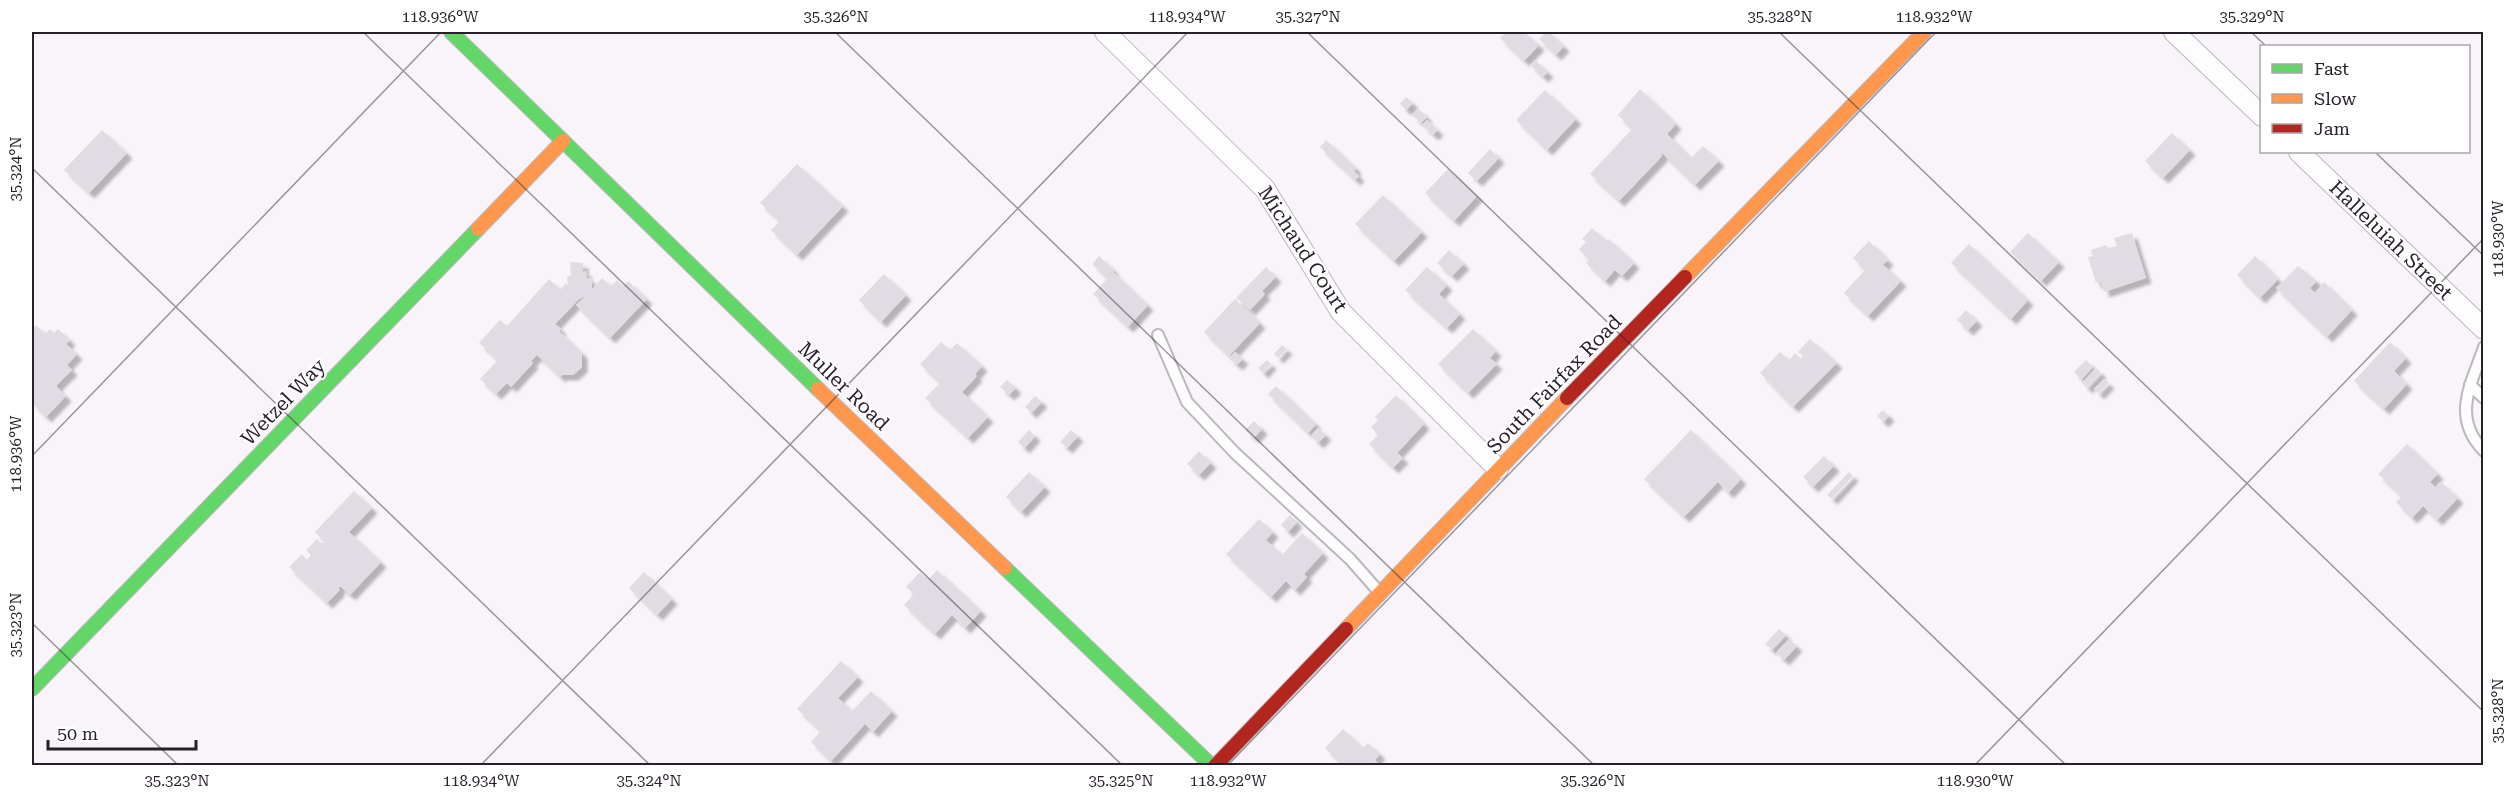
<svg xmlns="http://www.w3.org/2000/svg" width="2515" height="797" font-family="'Roboto Serif',serif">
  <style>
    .building { fill: #e1dce3; filter: url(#shadow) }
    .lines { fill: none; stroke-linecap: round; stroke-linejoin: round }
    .lane-casing { stroke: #bcb7be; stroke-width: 14 }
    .street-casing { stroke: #bcb7be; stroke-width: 22 }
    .fast-casing { stroke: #bcb7be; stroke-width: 16 }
    .slow-casing { stroke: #bcb7be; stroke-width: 16 }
    .jam-casing { stroke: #bcb7be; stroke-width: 16 }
    .lane { stroke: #fefdfe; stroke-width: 10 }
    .street { stroke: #fefdfe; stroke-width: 20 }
    .fast { stroke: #63d668; stroke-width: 14 }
    .slow { stroke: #ff974d; stroke-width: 14 }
    .jam { stroke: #b3261e; stroke-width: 14 }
    .ticks { fill: none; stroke: #271f29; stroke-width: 1.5; stroke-opacity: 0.45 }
    .labels { text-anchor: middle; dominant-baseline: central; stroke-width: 4.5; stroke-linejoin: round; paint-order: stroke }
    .street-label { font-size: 20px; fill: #271f29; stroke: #fff }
    .neatline { fill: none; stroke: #271f29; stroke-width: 2 }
    .ticks-label { font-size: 15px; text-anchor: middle; fill: #271f29 }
  </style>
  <defs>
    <filter id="shadow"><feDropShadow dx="5.5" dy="5.5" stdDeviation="1.5" flood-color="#0004"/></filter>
  </defs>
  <rect width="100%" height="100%" fill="#f8f4f9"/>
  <!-- building -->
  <g class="building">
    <path d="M1506 32H1524L1539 45 1524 61 1500 38Z"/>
    <path d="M1546 32H1549L1564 46 1556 55 1539 39Z"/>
    <path d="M1535 60 1548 72 1543 77 1530 65Z"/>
    <path d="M1640 89 1676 124 1667 134 1691 158 1703 146 1719 161 1695 185 1661 152 1662 156 1619 201 1590 174 1632 129 1618 115Z"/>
    <path d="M1545 90 1576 119 1547 150 1516 120Z"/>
    <path d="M1406 97 1413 103 1406 110 1400 104Z"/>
    <path d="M1419 109 1427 117 1421 123 1412 115Z"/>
    <path d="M1427 120 1438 130 1433 135 1422 125Z"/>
    <path d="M102 130 127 153 89 193 64 170Z"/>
    <path d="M2172 133 2190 150 2163 178 2145 161Z"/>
    <path d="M1326 140 1356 168 1354 171 1359 176 1355 180 1320 147Z"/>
    <path d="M1490 149 1499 158 1477 181 1468 173Z"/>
    <path d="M797 164 843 206 797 255 771 230 780 221 760 203Z"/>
    <path d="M1448 169 1477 196 1454 221 1425 193Z"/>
    <path d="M1383 195 1422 232 1394 261 1355 224Z"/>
    <path d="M1592 228 1607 241 1609 239 1634 263 1622 276 1615 270 1605 281 1586 263 1589 260 1579 249 1586 242 1582 239Z"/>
    <path d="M2028 233 2059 262 2041 281 2010 252Z"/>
    <path d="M2132 233 2146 278 2104 292 2101 281 2096 283 2088 257 2093 256 2091 250 2106 245 2108 248 2117 246 2114 238Z"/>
    <path d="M1869 241 1888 260 1883 265 1901 281 1868 316 1844 293 1865 270 1853 258Z"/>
    <path d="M1969 244 2028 300 2011 319 1951 263Z"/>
    <path d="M1449 250 1464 264 1452 276 1437 263Z"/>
    <path d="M1099 256 1114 270 1107 278 1092 264Z"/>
    <path d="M2255 256 2278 279 2260 298 2237 275Z"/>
    <path d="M570 262 583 263V272L586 271 587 278H591L592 289 602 278 611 286 617 280 623 286 628 281 647 299 610 338 576 305 586 296 579 299 555 324 561 329 559 331 582 353V367L573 375H562L560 377 537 355 531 361 533 363 511 387 507 383 496 394 480 379 498 360 479 343 500 320 507 326 549 279 560 290 566 283 568 285 567 276H571Z"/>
    <path d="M2298 266 2317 281 2310 288 2315 293 2324 282 2352 310 2327 337 2276 288Z"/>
    <path d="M1266 267 1276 277 1262 291 1265 294 1250 310 1236 298Z"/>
    <path d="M1427 267 1447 285 1439 294 1460 314 1447 328 1405 290Z"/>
    <path d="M1113 272 1148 305 1128 327 1093 294Z"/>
    <path d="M884 274 906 295 881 322 859 300Z"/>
    <path d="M1235 299 1260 323 1229 356 1204 332Z"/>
    <path d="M1966 310 1977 321 1968 330 1957 320Z"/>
    <path d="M36 325 45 334 50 329 54 333 58 329 70 340 66 344 77 354 67 365 72 370 56 386 66 396 46 417 32 403V329Z"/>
    <path d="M1473 329 1496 351 1490 358 1497 364 1468 393 1438 364Z"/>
    <path d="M1810 339 1837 363 1793 407 1760 373 1780 352 1789 360 1795 353 1801 359 1803 356 1798 352Z"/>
    <path d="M941 342 950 350 957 343 982 366 975 374 977 376 962 392 988 417 968 438 925 398 940 383 920 364Z"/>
    <path d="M2390 342 2406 358 2394 371 2407 384 2384 409 2354 381Z"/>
    <path d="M1282 345 1287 349 1278 358 1274 354Z"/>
    <path d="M1235 352 1243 359 1237 365 1229 358Z"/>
    <path d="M1267 360 1271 364 1263 373 1258 368Z"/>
    <path d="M2086 360 2093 367 2081 380 2074 372Z"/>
    <path d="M2096 368 2101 373 2087 388 2082 383Z"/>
    <path d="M2104 379 2109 383 2099 394 2094 389Z"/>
    <path d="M1007 380 1016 388 1009 395 1000 387Z"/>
    <path d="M1276 386 1316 424 1308 433 1268 394Z"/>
    <path d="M1396 395 1424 424 1397 453 1403 458 1393 468 1369 444 1378 435 1371 427 1378 420 1375 417Z"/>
    <path d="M1035 396 1042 402 1031 413 1025 407Z"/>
    <path d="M1883 410 1889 416 1883 422 1877 416Z"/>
    <path d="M1254 421 1262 429 1254 438 1245 430Z"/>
    <path d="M1318 428 1326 435 1318 443 1311 436Z"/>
    <path d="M1029 430 1035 436 1024 448 1018 442Z"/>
    <path d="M1071 430 1078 436 1067 448 1060 442Z"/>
    <path d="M1691 430 1741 479 1728 493 1718 482 1684 517 1644 479Z"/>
    <path d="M2407 444 2438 474 2430 482 2436 488 2441 482 2458 498 2437 520 2423 506 2412 518 2396 502 2402 496 2378 474Z"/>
    <path d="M1199 451 1211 463 1199 475 1187 464Z"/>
    <path d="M1824 456 1834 466 1813 487 1803 477Z"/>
    <path d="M1029 472 1045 487 1021 512 1006 497Z"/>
    <path d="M1849 472 1853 476 1832 499 1827 495Z"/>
    <path d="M354 491 372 508 349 532 381 562 350 595 340 586 338 589 340 590 327 603 289 567 302 554 307 560 311 555 306 550 317 539 322 544 324 541 315 532Z"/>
    <path d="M1290 515 1297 522 1288 532 1281 525Z"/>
    <path d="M1259 519 1273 532 1266 540 1282 555 1302 533 1323 553 1304 574 1307 577 1295 590 1286 581 1271 597 1226 554Z"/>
    <path d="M937 570 981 611 965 628 952 615 935 634 904 605 914 594 906 587 920 572 928 580Z"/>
    <path d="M644 572 672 599 657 615 629 588Z"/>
    <path d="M1779 629 1786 635 1772 650 1765 644Z"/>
    <path d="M1789 639 1797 646 1784 660 1776 653Z"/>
    <path d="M841 661 858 677 838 698 852 711 871 691 892 711 873 732 865 724 831 761 811 742 821 731 797 709Z"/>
    <path d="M1343 729 1363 748 1368 743 1380 754 1375 760 1381 766H1344L1325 748Z"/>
  </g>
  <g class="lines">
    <defs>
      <g id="lane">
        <path d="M1158 335 1187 402 1235 453 1350 559 1380 593"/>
        <path d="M2484 347C2471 385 2451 417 2484 451"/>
        <path d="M2470 385 2484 398"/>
      </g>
      <g id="street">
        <path d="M1105 32 1265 189 1341 312 1498 469"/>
        <path d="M2174 32 2262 116"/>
        <path d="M2299 152 2484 329"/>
      </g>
      <g id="fast">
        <path d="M451 32 818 389"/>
        <path d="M1005 568 1212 766"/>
        <path d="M32 689 478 229"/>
      </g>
      <g id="slow">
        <path d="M478 229 563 141"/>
        <path d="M1685 277 1924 32"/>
        <path d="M818 389 1005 568"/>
        <path d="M1346 629 1567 398"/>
      </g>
      <g id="jam">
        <path d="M1567 398 1685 277"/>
        <path d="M1215 766 1346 629"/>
      </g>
    </defs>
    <!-- lane casing -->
    <use href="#lane" class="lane-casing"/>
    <!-- street casing -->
    <use href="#street" class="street-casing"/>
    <!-- fast casing -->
    <use href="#fast" class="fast-casing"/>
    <!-- slow casing -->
    <use href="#slow" class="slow-casing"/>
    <!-- jam casing -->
    <use href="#jam" class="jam-casing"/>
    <!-- lane -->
    <use href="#lane" class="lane"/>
    <!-- street -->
    <use href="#street" class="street"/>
    <!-- fast -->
    <use href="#fast" class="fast"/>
    <!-- slow -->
    <use href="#slow" class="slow"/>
    <!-- jam -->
    <use href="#jam" class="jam"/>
  </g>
  <!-- ticks -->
  <path class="ticks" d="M363 32 1123 766M835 32 1595 766M1307 32 2067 766M1779 32 2484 712M2251 32 2266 46M2375 152 2484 256M32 168 651 766M32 456 441 32M32 623 179 766M480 766 1188 32M1227 766 1936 32M1974 766 2484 238"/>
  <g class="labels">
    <!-- street labels -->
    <g class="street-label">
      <text transform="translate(2391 240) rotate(44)">Halleluiah Street</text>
      <text transform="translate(1303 249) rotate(57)">Michaud Court</text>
      <text transform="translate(1554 384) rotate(-46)">South Fairfax Road</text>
      <text transform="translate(844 386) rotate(44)">Muller Road</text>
      <text transform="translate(283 402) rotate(-46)">Wetzel Way</text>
    </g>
  </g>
  <!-- border -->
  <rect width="2515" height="797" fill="none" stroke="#ffffff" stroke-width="66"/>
  <!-- legend -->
  <rect x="2260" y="45" width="210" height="108" fill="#ffffff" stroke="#a9a5a9" stroke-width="1.5"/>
  <rect x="2272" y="64" width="30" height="9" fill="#63d668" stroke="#a9a5a9" stroke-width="1.5"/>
  <text x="2314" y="75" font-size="18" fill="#271f29">Fast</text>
  <rect x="2272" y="94" width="30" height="9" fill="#ff974d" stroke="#a9a5a9" stroke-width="1.5"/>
  <text x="2314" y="105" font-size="18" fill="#271f29">Slow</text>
  <rect x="2272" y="124" width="30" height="9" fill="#b3261e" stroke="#a9a5a9" stroke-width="1.5"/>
  <text x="2314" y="135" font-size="18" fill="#271f29">Jam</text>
  <!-- scale -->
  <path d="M48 740v9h148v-9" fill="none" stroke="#271f29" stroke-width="3"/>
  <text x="57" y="740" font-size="18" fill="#271f29" stroke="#ffffff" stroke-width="4.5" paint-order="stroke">50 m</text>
  <rect x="33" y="33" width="2449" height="731" class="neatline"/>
  <g class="ticks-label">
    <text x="440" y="22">118.936°W</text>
    <text x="836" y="22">35.326°N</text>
    <text x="1187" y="22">118.934°W</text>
    <text x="1308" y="22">35.327°N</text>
    <text x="1780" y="22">35.328°N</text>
    <text x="1934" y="22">118.932°W</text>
    <text x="2252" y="22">35.329°N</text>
    <text transform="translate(16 169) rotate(-90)" y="5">35.324°N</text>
    <text transform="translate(2498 239) rotate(-90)" y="5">118.930°W</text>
    <text transform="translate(16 454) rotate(-90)" y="5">118.936°W</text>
    <text transform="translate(16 625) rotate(-90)" y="5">35.323°N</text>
    <text transform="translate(2498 711) rotate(-90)" y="5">35.328°N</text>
    <text x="177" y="786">35.323°N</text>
    <text x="481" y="786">118.934°W</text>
    <text x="649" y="786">35.324°N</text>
    <text x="1121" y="786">35.325°N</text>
    <text x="1228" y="786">118.932°W</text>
    <text x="1593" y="786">35.326°N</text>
    <text x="1975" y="786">118.930°W</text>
  </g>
</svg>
